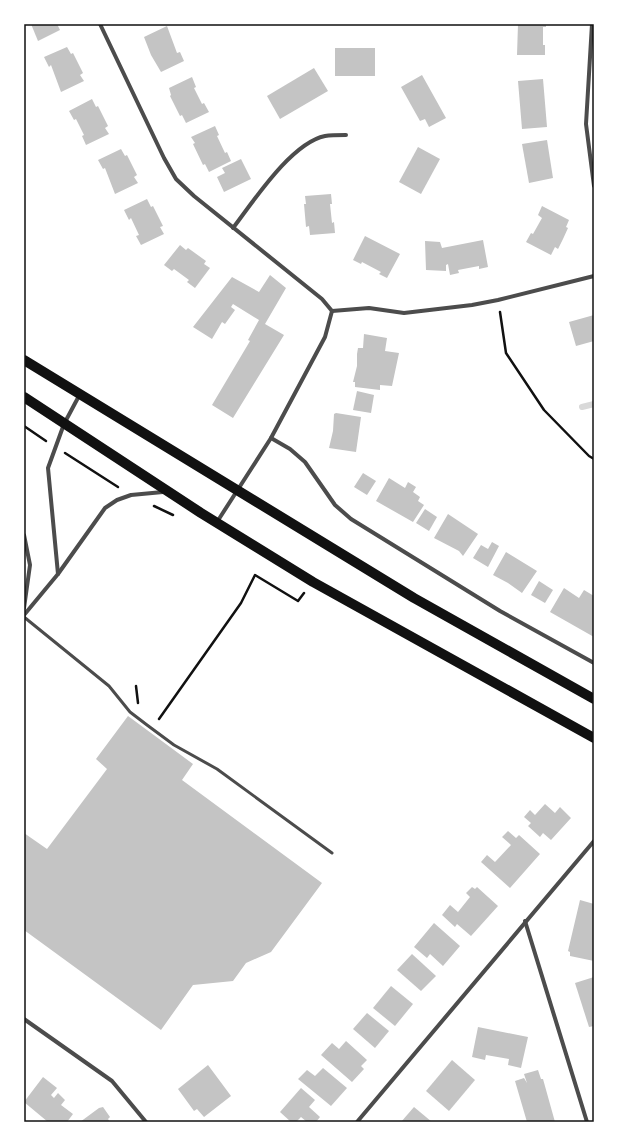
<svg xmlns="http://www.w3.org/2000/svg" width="618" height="1146" font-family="Lato,sans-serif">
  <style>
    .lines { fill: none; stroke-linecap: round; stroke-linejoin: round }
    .stream { stroke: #d9d9d9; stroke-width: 6 }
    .building { fill: #c4c4c4 }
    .path { stroke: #111; stroke-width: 2.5 }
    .service { stroke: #4c4c4c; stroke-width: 3 }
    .minor { stroke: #4c4c4c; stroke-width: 4 }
    .primary { stroke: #111; stroke-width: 10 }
    .neatline { fill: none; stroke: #111; stroke-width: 1.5 }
  </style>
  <rect width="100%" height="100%" fill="#fff"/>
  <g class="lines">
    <!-- stream -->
    <path class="stream" d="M582 407 594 404"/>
  </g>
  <!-- building -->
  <g class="building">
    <path d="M31 24H57L60 30 38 41Z"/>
    <path d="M518 24H546V27H543V45H545V55H517Z"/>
    <path d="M167 26 177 53 180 52 184 61 161 72 151 55 144 37Z"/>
    <path d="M67 47 71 54 73 53 83 73 80 75 84 81 61 92 51 65 49 67 44 57Z"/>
    <rect x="335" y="48" width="40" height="28"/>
    <path d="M314 68 328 91 280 119 267 96Z"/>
    <path d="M422 75 446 118 429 127 425 119 420 121 401 87Z"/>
    <path d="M192 77 196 87 194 88 202 104 204 103 209 112 186 123 182 115 180 116 170 96 171 95 169 88Z"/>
    <path d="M543 79 547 127 522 129 518 81Z"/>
    <path d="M92 99 96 107 98 106 108 126 105 128 109 134 86 145 82 136 84 135 76 119 74 120 69 111Z"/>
    <path d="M215 126 219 135 217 136 225 153 227 152 231 161 209 172 205 164 203 165 193 144 195 143 191 137Z"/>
    <path d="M547 140 553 178 529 183 522 144Z"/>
    <path d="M418 147 440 159 421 194 399 182Z"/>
    <path d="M121 149 125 156 127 155 137 175 134 177 138 183 115 194 105 168 103 169 98 160Z"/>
    <path d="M241 159 251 179 224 192 217 177 225 173 222 168Z"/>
    <path d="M331 194 332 204H330L332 223 334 222 335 233 310 235 309 226 306 227 304 204H306L305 196Z"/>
    <path d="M147 199 151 207 153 206 163 226 160 227 164 234 141 245 136 236 139 235 131 218 129 220 124 210Z"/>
    <path d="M542 206 569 220 566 227 568 228 563 239 558 249 555 247 551 255 526 242 531 233 533 234 542 218 538 215Z"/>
    <path d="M365 236 400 254 387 278 379 274 381 272 362 262 361 264 353 260Z"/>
    <path d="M483 240 488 267 479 269V266L458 270 459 273 450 275 448 264 446 265V271L426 270 425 241 440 242 442 248Z"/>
    <path d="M180 245 186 250 188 248 206 261 204 264 210 268 195 288 187 282 189 280 174 269 172 271 164 265Z"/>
    <path d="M270 275 286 288 265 324 284 335 233 418 212 405 250 341 248 340 259 320 233 304 231 307 235 310 225 324 222 322 212 339 193 327 232 277 259 292Z"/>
    <path d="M594 315V341L576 346 569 322Z"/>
    <path d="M364 334 387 338 385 351 399 353 392 386 380 385V390L355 387V382H353L357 366V354L358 348H363Z"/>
    <path d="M357 391 374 395 371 413 353 410Z"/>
    <path d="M336 413 361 417 356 452 329 448 333 431 334 414Z"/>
    <path d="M363 473 376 481 367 495 354 487Z"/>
    <path d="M389 478 405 488 408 482 416 487 413 492 420 497 418 501 424 505 413 522 376 501Z"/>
    <path d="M425 509 437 517 429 531 416 523Z"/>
    <path d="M448 514 478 534 463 556 459 551 434 538Z"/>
    <path d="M492 542 499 546 488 567 473 558 481 545 488 549Z"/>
    <path d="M506 552 537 571 522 593 508 583 493 575Z"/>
    <path d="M539 581 553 590 545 603 531 595Z"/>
    <path d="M564 588 579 598 584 590 594 596V637L550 612Z"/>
    <path d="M128 716 193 764 182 780 322 883 271 952 246 963 233 981 193 985 161 1030 24 930V833L47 849 107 769 96 759Z"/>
    <path d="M545 804 555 813 560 807 571 818 551 840 543 833 540 837 528 826 531 823 524 817 530 810 535 815Z"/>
    <path d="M508 831 516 838 519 835 540 854 510 888 481 862 487 855 495 862 511 845 502 837Z"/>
    <path d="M472 887 475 889 477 887 498 906 471 936 457 924 455 927 442 915 450 905 458 912 470 897 466 893Z"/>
    <path d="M580 900 594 904V961L570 956V952L568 951Z"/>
    <path d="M434 923 460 946 443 966 430 954 427 958 414 947Z"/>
    <path d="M412 954 436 976 421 991 397 970Z"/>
    <path d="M594 977V1026L589 1027 575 983Z"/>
    <path d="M391 986 413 1004 395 1026 373 1008Z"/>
    <path d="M367 1013 389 1031 375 1048 353 1029Z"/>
    <path d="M478 1027 528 1037 521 1068 508 1065 509 1059 486 1055 485 1060 472 1057Z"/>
    <path d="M346 1041 367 1060 361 1066 364 1069 352 1082 321 1055 332 1043 339 1049Z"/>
    <path d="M452 1060 475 1080 449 1111 426 1091Z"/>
    <path d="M208 1065 231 1096 204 1117 197 1109 194 1111 178 1089Z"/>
    <path d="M323 1068 347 1088 331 1106 298 1079 307 1070 315 1076Z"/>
    <path d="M538 1070 541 1079H543L555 1122H527L515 1081 524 1078 527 1083 524 1074Z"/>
    <path d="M43 1077 57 1088 51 1095 54 1098 58 1093 65 1100 61 1105 73 1114 67 1122H48L24 1102Z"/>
    <path d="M301 1088 315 1100 309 1107 320 1117 316 1122H307L301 1117 296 1122H291L280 1112Z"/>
    <path d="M103 1107 110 1117 108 1119 110 1122H80L99 1108Z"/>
    <path d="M414 1107 432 1122H401Z"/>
  </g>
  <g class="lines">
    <!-- path -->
    <g class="path">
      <path d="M500 312 506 353 544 410 589 456 594 459"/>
      <path d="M24 426 46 441"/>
      <path d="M65 453 118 487"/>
      <path d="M154 506 173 515"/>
      <path d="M136 686 138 703"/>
      <path d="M159 719 241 603 255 575 298 601 304 593"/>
    </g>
    <!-- service -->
    <path class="service" d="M24 617 109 686 130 712 147 725 174 745 217 769 332 853"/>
    <!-- minor -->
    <g class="minor">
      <path d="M100 24 164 158 176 179 194 196 322 299 332 311"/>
      <path d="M592 24 586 124 594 186"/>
      <path d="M233 228C253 202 291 143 325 136 331 135 339 135 346 135"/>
      <path d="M332 311 369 308 404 313 472 305 498 300 594 276"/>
      <path d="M271 438 290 449 305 462 335 505 351 519 500 611 594 663"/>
      <path d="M217 522 271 438 325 337 332 311"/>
      <path d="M24 535 30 565 24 608"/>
      <path d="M58 574 48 468 64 424 80 394"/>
      <path d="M24 615 58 574 105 508 117 500 131 495 163 492"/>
      <path d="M525 921 587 1122"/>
      <path d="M24 1019 112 1081 146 1122"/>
      <path d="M357 1122 594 841"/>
    </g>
    <!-- primary -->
    <g class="primary">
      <path d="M24 360 414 598 594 699"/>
      <path d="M24 397 201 513 313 582 594 738"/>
    </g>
  </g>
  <!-- border -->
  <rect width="618" height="1146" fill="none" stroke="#ffffff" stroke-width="50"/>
  <rect x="25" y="25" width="568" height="1096" class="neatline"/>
</svg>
